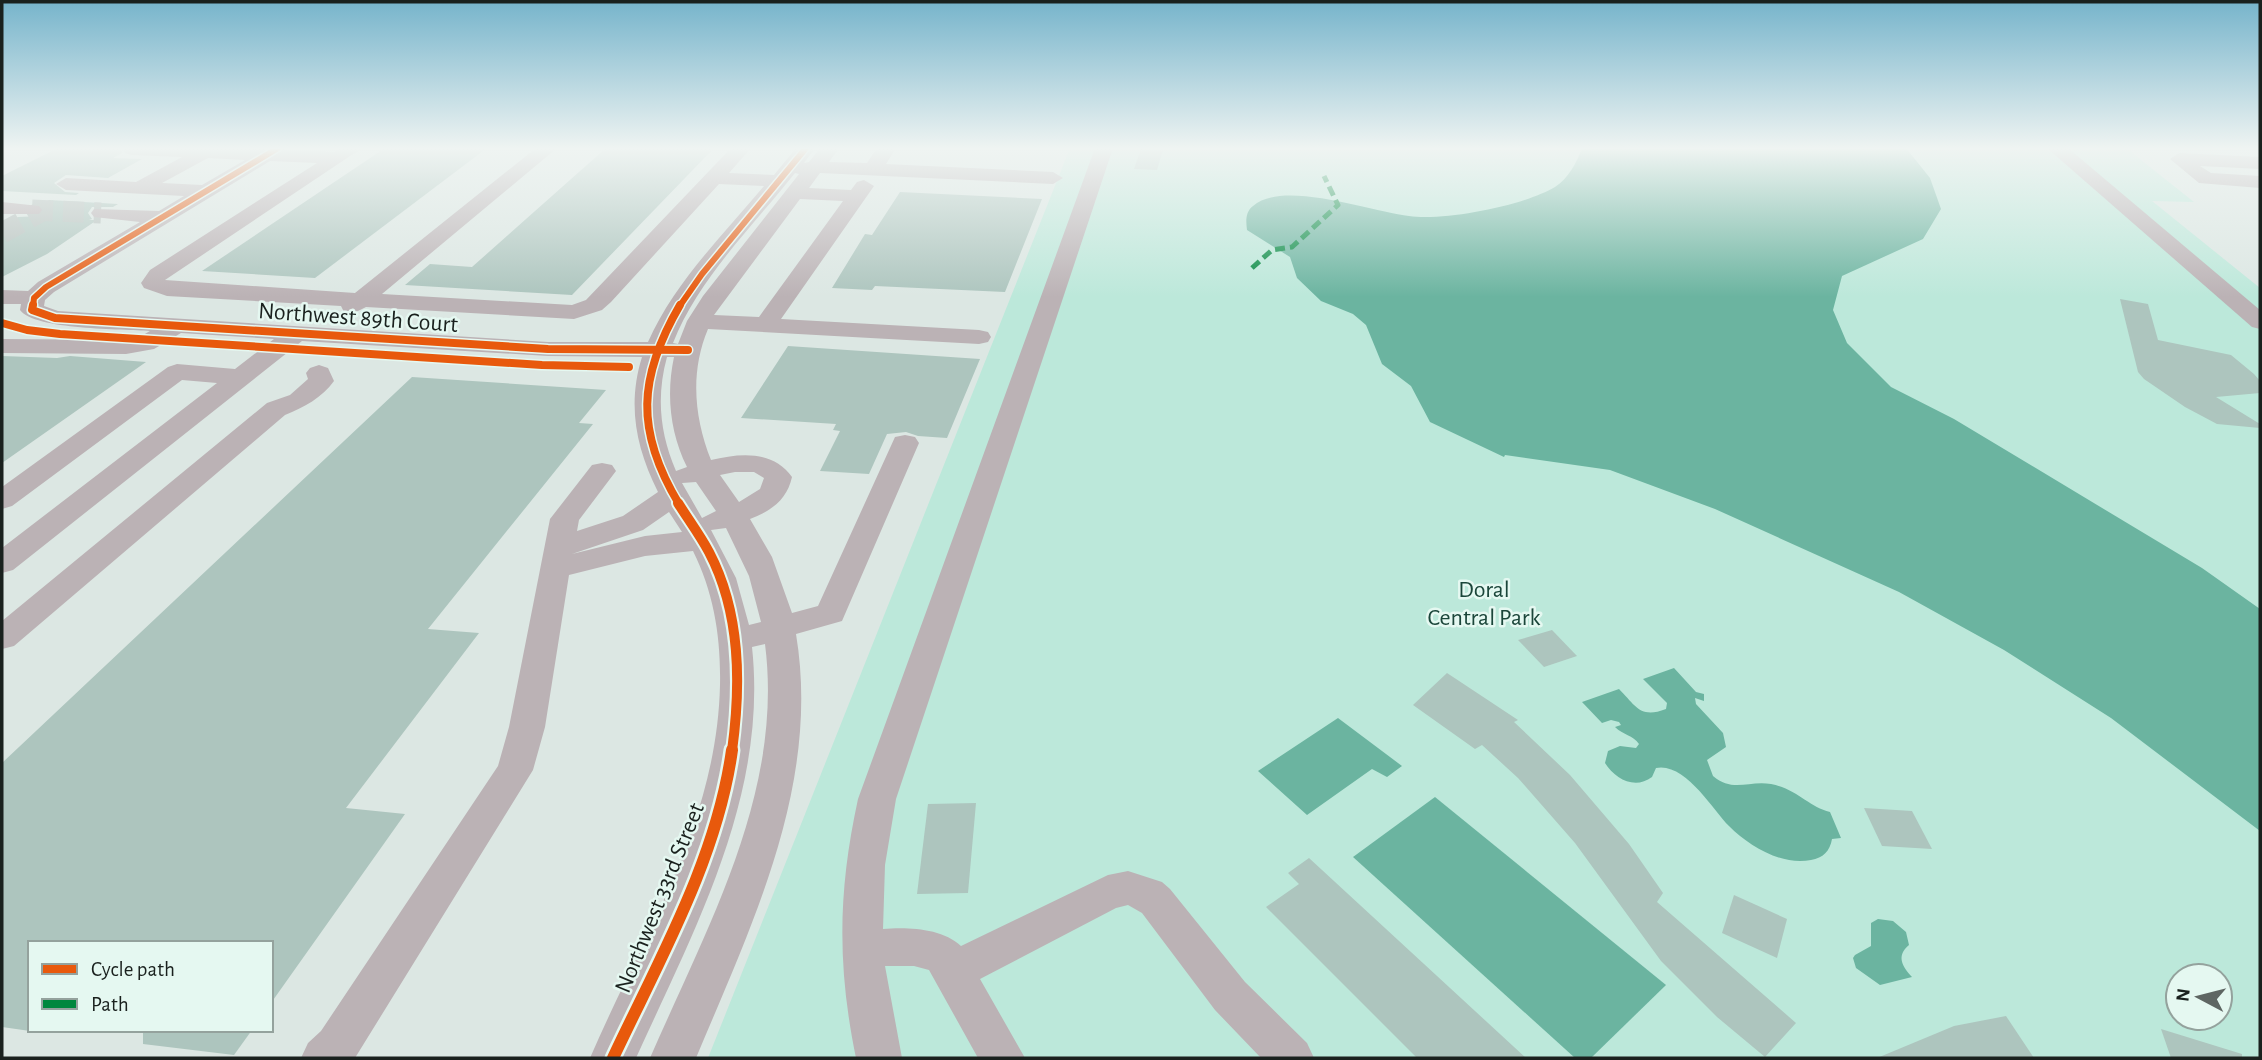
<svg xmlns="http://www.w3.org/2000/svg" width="2262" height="1060" font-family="'Alegreya Sans',sans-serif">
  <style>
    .green { fill: #bce8da; fill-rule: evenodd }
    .water { fill: #6bb4a0 }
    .building { fill: #adc5be }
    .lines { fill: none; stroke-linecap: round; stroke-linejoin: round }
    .minor-tunnel { stroke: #b5bfbc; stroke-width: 21; stroke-dasharray: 21 10; stroke-linecap: butt }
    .minor { fill: #bbb2b5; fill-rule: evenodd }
    .quiet { stroke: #00873e; stroke-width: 5; stroke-dasharray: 10 5; stroke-linecap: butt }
    .cycleway-far3-casing { stroke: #e5f8f1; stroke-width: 9 }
    .cycleway-far2-casing { stroke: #e5f8f1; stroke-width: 11 }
    .cycleway-far1-casing { stroke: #e5f8f1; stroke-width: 14 }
    .cycleway-casing { stroke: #e5f8f1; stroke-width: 17 }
    .cycleway-far3 { stroke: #e8590c; stroke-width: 6 }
    .cycleway-far2 { stroke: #e8590c; stroke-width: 8 }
    .cycleway-far1 { stroke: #e8590c; stroke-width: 10 }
    .cycleway { stroke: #e8590c; stroke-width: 12 }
    .labels { text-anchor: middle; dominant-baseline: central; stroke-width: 5; stroke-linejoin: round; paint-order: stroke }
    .street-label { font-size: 24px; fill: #1a211e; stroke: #e5f8f1 }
    .park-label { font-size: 24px; fill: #1b463a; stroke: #e5f8f1 }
  </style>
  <rect width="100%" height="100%" fill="#dce7e3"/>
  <!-- green -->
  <path class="green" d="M1070 148H2126L2194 202 2152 201 2260 288V1058H708ZM2178 976H2220V1018H2178Z"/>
  <!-- water -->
  <g class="water">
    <path d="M1582 148H1906L1930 178 1941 209 1923 239 1842 276 1833 310 1847 343 1891 387 1954 419 2202 568 2260 609V831L2111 718 2004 650 1899 592 1715 509 1610 470 1505 455 1504 457 1430 422 1411 386 1382 364 1366 325 1353 314 1321 301 1297 278 1290 257 1247 230C1246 222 1245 212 1253 206 1283 179 1372 212 1409 216 1445 221 1523 206 1555 187 1568 179 1577 162 1582 148Z"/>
    <path d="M1674 668 1696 692 1704 694V701L1695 698 1696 704 1723 733 1726 747 1707 760 1713 776C1733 793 1749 780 1771 784 1797 789 1809 807 1830 812L1841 838 1832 839C1830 851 1823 858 1811 860 1782 866 1749 846 1729 826 1713 810 1685 762 1656 768L1652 777C1635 790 1615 779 1605 763L1608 751 1620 746 1636 748 1639 744C1633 735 1623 735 1615 727L1621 725 1619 722 1611 720 1602 723 1582 702 1619 689C1636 706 1640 719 1666 709L1667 703 1643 679Z"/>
    <path d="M1338 718 1402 766 1387 777 1372 769 1307 815 1258 771Z"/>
    <path d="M1435 797 1666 985 1591 1058H1575L1353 857Z"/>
    <path d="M1878 919 1893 921 1906 932 1909 945C1896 956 1902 966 1912 977L1880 985 1856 968 1853 958 1855 955 1871 946V923Z"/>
  </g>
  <!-- building -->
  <g class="building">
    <path d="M58 148H121L122 153 113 158 142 159 108 178 66 175 54 183 65 192 79 193 76 195 2 191V176Z"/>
    <path d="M385 148H487L315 278 202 271Z"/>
    <path d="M606 148H714L572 295 405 285 430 264 472 267Z"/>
    <path d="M1141 149 1163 150 1157 170 1134 169Z"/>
    <path d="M900 192 1042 199 1005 292 875 286 872 290 832 288 865 234 872 235Z"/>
    <path d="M49 200 118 204 113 207H92L88 213 92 219 89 220H97L47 254 2 277V226L18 217 41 216 45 210 41 205Z"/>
    <path d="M2120 299 2148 304 2158 340 2231 355 2254 374 2260 381V393L2216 397 2260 424V428L2217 424 2185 407 2144 379 2138 372Z"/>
    <path d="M788 346 980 359 947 438 918 436 906 432 887 434 869 474 820 471 840 431 833 430 836 424 741 418Z"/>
    <path d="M2 356 57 358 70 356 146 362 2 463Z"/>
    <path d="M412 377 606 390 579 423 593 424 428 629 479 633 346 808 405 814 271 1003V943H30V1031L2 1027V763Z"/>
    <path d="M1552 630 1577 656 1544 667 1518 640Z"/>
    <path d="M1447 673 1518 720 1514 722 1570 775 1629 844 1663 893 1657 902 1796 1023 1765 1057 1717 1017 1661 961 1575 843 1518 778 1482 745 1475 749 1413 705Z"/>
    <path d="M976 803 968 893 917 894 928 804Z"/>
    <path d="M1864 808 1912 811 1932 849 1882 846Z"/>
    <path d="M1309 858 1526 1058H1417L1266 907 1299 884 1288 873Z"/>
    <path d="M1734 895 1787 919 1777 958 1722 933Z"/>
    <path d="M2006 1016 2034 1058H1877L1954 1026Z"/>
    <path d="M2161 1029 2242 1054V1058H2171Z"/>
    <path d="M143 1030H252L234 1055 143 1044Z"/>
  </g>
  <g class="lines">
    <!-- minor-tunnel -->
    <g class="minor-tunnel">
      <path d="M32 210 101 213"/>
      <path d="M2 233 44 210"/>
    </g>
    <!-- minor -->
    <g class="minor">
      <path d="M287 148 286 150 334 152 340 148H362L165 280 355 293 536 148H557L382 294 572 305 586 300 731 148H751L729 173 774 175 796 148H815L804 163 809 162 820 148H839L829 162 867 163 877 148H896L886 164 1053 172 1063 178 1053 184 820 173 809 188 851 190 857 182 864 180 874 186 781 319 979 330 988 332 991 337 988 342 979 344 708 329C690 372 694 417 711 460 740 453 773 450 792 477 787 500 771 511 750 519L772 557 792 613 818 606 895 437 905 435 915 437 919 443 842 621 796 634C821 784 752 924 696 1058H650C707 927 784 792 765 644L752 647C768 795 695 928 636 1058H590C643 935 717 823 720 685 721 638 714 593 693 551L645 556 569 575 545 727 533 770 355 1058H301L308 1043 321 1031 498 766 509 727 550 519 592 465 602 463 612 465 616 471 579 520 577 531 623 516 658 492C636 448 627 405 642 357L548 356 302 341 13 570 2 573V548L217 383 182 380 12 506 2 509V487L168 367 177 364 235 369 274 339 181 333 154 349 126 354 2 353V339L126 340 138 338 150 331C124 329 34 330 20 310L21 304H2V290L28 291 38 282 140 222 94 217 91 213 94 209 159 211 184 196 66 190 56 184 66 178 136 182 182 157 132 155 125 153 123 148ZM208 158 245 160 202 185 162 183ZM270 161 317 163 150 270 141 283 144 288 167 296 341 306 344 312 352 314 366 307 574 319 602 310 611 302 719 184 764 186C723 235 674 283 648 342H548L58 311 44 306 45 300 54 292ZM795 173 799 174 703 296 687 321 678 344 673 343C698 279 753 226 795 173ZM800 199 843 201 759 317 714 315ZM667 357H674C666 394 670 433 687 467L676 471C660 434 656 397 667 357ZM735 472H754L764 478 760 489 739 502 720 475ZM696 482 716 511 702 518 682 483ZM669 512 682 532 645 536 572 554 643 530ZM726 528 749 576 761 622 749 625 736 578 711 530Z"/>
      <path d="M1095 148H1113L896 799 885 865 883 929C907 927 942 928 961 946L1108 875 1128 871 1162 882 1170 889 1245 982 1307 1043 1314 1058H1261L1215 1010 1142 913 1128 905 1116 908 980 979 1025 1058H978L929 970 914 966H885L902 1058H856C837 966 838 891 858 799Z"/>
      <path d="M2047 148H2068L2260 310V329L2252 327Z"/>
      <path d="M2179 153 2260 157V169L2200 166 2211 173 2260 176V188L2199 183 2170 159Z"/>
      <path d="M2 202 39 206 42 210 39 214H2Z"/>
      <path d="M319 365 328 368 334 381C322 398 304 407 285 415L14 646 2 649V621L267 403 290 395 308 379 306 373 310 368Z"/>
    </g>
    <!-- quiet -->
    <path class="quiet" d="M1252 268 1272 250 1292 247 1338 205 1324 176"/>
    <defs>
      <g id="cycleway-far3">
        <path d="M33 307 34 298 46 287 278 148"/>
        <path d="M679 307 702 274 806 148"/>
      </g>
      <g id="cycleway-far2">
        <path d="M33 305 32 310 55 318 548 349 688 350"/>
        <path d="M2 323 27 330 60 334 542 365 629 367"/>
        <path d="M679 504C635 431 638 377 680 305"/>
      </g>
      <path id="cycleway-far1" d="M678 503C688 519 700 535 709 552 741 613 741 685 732 751"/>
      <path id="cycleway" d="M613 1058C659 960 717 859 732 750"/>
    </defs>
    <!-- cycleway-far3 casing -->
    <use href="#cycleway-far3" class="cycleway-far3-casing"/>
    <!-- cycleway-far2 casing -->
    <use href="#cycleway-far2" class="cycleway-far2-casing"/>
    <!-- cycleway-far1 casing -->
    <use href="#cycleway-far1" class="cycleway-far1-casing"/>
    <!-- cycleway casing -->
    <use href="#cycleway" class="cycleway-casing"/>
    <!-- cycleway-far3 -->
    <use href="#cycleway-far3" class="cycleway-far3"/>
    <!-- cycleway-far2 -->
    <use href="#cycleway-far2" class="cycleway-far2"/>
    <!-- cycleway-far1 -->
    <use href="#cycleway-far1" class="cycleway-far1"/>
    <!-- cycleway -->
    <use href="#cycleway" class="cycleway"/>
  </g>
  <!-- sky -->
  <linearGradient id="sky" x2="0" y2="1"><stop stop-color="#76b4cb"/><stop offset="0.5" stop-color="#eff4f2"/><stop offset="1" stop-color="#eff4f2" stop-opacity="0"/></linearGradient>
  <rect width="2262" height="297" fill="url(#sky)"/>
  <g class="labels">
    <!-- street labels -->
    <g class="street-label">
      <text transform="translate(358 318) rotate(4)">Northwest 89th Court</text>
      <text transform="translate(660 898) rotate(-68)">Northwest 33rd Street</text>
    </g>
    <!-- park labels -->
    <g class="park-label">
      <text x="1484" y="590">Doral<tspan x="1484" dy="28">Central Park</tspan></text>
    </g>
  </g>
  <!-- border -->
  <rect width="2262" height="1060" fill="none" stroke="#1a211e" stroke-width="7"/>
  <!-- legend -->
  <rect x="28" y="941" width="245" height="91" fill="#e5f8f1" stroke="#94a29d" stroke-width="2"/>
  <rect x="42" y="964" width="35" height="10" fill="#e8590c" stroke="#94a29d" stroke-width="2"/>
  <text x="91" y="976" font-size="21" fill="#1a211e">Cycle path</text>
  <rect x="42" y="999" width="35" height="10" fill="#00873e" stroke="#94a29d" stroke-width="2"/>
  <text x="91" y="1011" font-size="21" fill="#1a211e">Path</text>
  <!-- north arrow -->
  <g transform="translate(2199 997) rotate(277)"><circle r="33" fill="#e5f8f1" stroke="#94a29d" stroke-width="2"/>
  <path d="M0-5L12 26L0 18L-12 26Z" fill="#5e6663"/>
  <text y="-10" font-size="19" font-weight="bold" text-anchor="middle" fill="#1a211e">N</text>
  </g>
</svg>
